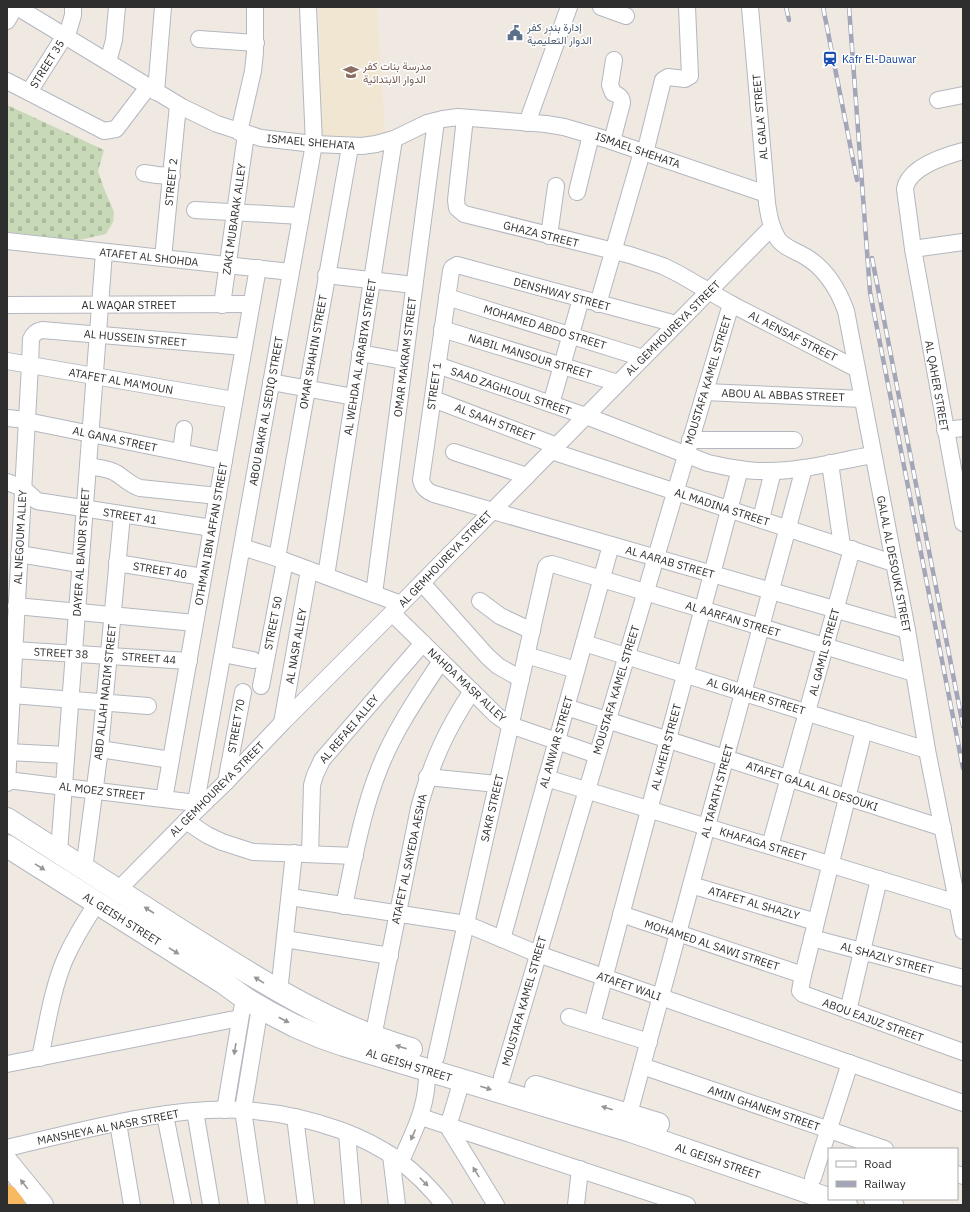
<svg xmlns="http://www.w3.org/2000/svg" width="970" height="1212" font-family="'IBM Plex Sans',Vazirmatn,sans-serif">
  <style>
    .education { fill: #f0e6d1 }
    .cemetery { fill: url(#cemetery-stones) }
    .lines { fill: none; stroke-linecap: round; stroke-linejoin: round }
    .minor-casing { stroke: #b4b7c1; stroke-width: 18 }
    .secondary-casing { stroke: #b4b7c1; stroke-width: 24 }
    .trunk-casing { stroke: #c9c9c9; stroke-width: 24 }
    .minor { stroke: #fff; stroke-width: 16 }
    .secondary { stroke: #fff; stroke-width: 22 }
    .trunk { stroke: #f8ba60; stroke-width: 22 }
    .rail-casing { stroke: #a3a6b8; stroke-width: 4.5 }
    .rail { stroke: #fff; stroke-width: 3; stroke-dasharray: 9; stroke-linecap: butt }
    .oneway { fill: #969696 }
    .labels { text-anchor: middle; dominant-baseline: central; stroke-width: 3; stroke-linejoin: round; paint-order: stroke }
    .service-label { font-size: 11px; fill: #4e5e75; stroke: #fff; text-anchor: start }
    .transit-label { font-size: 11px; fill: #164399; stroke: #fff; text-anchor: start }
    .street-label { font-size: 11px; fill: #2e2e2e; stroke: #fff }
    .education-label { font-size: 11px; fill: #785e54; stroke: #fff; text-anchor: start }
  </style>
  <defs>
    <pattern id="cemetery-stones" width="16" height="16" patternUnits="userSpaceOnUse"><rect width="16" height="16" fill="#c8d9b8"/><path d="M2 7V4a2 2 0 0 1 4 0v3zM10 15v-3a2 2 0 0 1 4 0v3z" fill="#acbb9e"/></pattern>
  </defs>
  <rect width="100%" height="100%" fill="#efe9e1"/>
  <!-- education -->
  <path class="education" d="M319 7H378L377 9 385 134 358 141 322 137Z"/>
  <!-- cemetery -->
  <path class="cemetery" d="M7 105 104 150 98 171 103 186 114 212 113 222 106 234 79 240 7 232Z"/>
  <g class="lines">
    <defs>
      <g id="minor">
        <path d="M17 7 182 107 217 124 261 138 314 144 362 146 376 144 394 139 427 123 443 119 458 117 546 124 564 127 605 139 766 194"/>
        <path d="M601 7 626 16"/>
        <path d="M750 7 767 203C769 216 771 228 778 239 783 247 798 252 806 257 826 269 838 289 846 311L907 630 927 750 963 931"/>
        <path d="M7 21 15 7"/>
        <path d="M199 39 256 43"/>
        <path d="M108 62 114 40 117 7"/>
        <path d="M7 81 104 131 116 129 148 87"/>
        <path d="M29 92 69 29 73 15V7"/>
        <path d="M156 92 163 7"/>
        <path d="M938 100 963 95"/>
        <path d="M465 118 456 200 457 208 464 214 630 255 663 266 679 274 731 304 857 369"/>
        <path d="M527 123 569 7"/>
        <path d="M239 132 253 71 255 52V7"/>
        <path d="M612 141 622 103C622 97 619 95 613 93L610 85 614 60"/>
        <path d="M963 151C944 156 908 168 905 189L913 249 963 523"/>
        <path d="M645 153 663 80 668 77 685 79 690 76 687 7"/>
        <path d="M144 173 157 175 172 176"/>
        <path d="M577 192 591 135"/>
        <path d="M195 210 301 216"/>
        <path d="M549 236 556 186"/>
        <path d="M7 241 291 272"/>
        <path d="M913 249 963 242"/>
        <path d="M163 258 178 105"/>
        <path d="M326 275 414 285"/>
        <path d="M447 297 643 358"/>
        <path d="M598 304 642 152"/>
        <path d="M7 305 251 304"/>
        <path d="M222 305 246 134"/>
        <path d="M676 324 457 265 452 268 451 271 421 480C423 488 427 491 434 494L907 630"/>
        <path d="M442 329 618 383"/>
        <path d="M360 353 404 361"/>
        <path d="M7 361 234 400"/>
        <path d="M437 365 586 416 708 463C726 467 744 471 763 471 800 472 837 461 873 455"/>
        <path d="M271 382 354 397"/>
        <path d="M705 392 862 399"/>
        <path d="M433 399 557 446"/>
        <path d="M551 404 581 299"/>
        <path d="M7 418 17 419 224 461"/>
        <path d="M945 430 963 428"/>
        <path d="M690 440H794"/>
        <path d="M551 451 893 563"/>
        <path d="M181 452 184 429"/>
        <path d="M454 452 527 476"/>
        <path d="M830 463 842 546"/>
        <path d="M88 466C97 468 107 468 116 473 124 478 130 485 140 488L218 496"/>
        <path d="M7 482 23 488 37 501 212 528"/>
        <path d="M761 519 773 471"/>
        <path d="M242 547 277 558 401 604"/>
        <path d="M19 554 80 564"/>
        <path d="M277 558 350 147"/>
        <path d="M117 563 203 577"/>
        <path d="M326 576 394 139"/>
        <path d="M422 583 487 656 498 666 521 679"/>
        <path d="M374 594 436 121"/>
        <path d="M480 601 500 616 532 631"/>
        <path d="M16 606 195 623"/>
        <path d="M392 613 482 701 496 715 510 725 597 755"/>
        <path d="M584 643 927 750"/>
        <path d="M14 650 189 661"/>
        <path d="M223 654 253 660"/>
        <path d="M526 655 576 670"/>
        <path d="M261 686 285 561"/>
        <path d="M12 695 148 706"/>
        <path d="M566 707 943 828"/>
        <path d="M282 723 309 570"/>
        <path d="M864 730 803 975 800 991 803 994 963 1052"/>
        <path d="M100 749 171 760"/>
        <path d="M8 752 66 755"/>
        <path d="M427 777 497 784"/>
        <path d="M546 778 957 903"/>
        <path d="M7 780 196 803"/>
        <path d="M226 782 243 692"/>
        <path d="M7 783 30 365 31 339C33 334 37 331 42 330L244 347"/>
        <path d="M164 799 258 268"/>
        <path d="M194 813 314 144 308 7"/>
        <path d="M186 821 207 835 222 842 253 852 355 856"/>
        <path d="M770 846 852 549"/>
        <path d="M59 852 104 252"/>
        <path d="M310 854 312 785 315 775 322 760 423 643"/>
        <path d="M84 869 100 749 122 515"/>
        <path d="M691 885 816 922"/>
        <path d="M118 890 194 813 226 782 282 723 392 613 772 227"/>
        <path d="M290 897 466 924 538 954 963 1103"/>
        <path d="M344 906C354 859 362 811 380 767 395 729 419 695 441 661"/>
        <path d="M621 914 803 975"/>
        <path d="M812 938 963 978"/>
        <path d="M285 939 390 956"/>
        <path d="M502 939 611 545"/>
        <path d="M279 992 294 853"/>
        <path d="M848 1011 879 879"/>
        <path d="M569 1017 649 1042"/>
        <path d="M592 1024 740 469"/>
        <path d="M373 1037 419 808C431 764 446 730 472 691"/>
        <path d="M436 1057 546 567 548 565 552 564 914 673"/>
        <path d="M40 1058C47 1025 52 990 65 959 74 939 85 921 97 903"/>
        <path d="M7 1064 240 1018"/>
        <path d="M642 1066 885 1149"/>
        <path d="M502 1077 731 304"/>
        <path d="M462 1080 450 1120V1130L496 1205"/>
        <path d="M225 1110 242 1009"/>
        <path d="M195 1111 211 1205"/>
        <path d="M629 1114 804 468"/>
        <path d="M165 1115 183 1205"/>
        <path d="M295 1117 306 1205"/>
        <path d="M421 1117 687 1205"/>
        <path d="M118 1123 132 1205"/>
        <path d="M347 1133 353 1205"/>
        <path d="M7 1148C81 1131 167 1106 243 1110 276 1112 309 1119 340 1130 384 1146 415 1168 444 1205"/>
        <path d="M391 1155 397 1205"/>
        <path d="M401 1161C415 1129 428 1106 427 1070"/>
        <path d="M957 1174 963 1176"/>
        <path d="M813 1178 850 1063"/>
        <path d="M257 1205 243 1110 260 1007"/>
        <path d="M576 1205 580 1169"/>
      </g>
      <g id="secondary">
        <path d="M7 819C66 857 124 894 183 932 256 978 328 1025 411 1049"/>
        <path d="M7 846 224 983 246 999 270 1013 295 1026 321 1037 344 1045 631 1131 846 1205"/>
        <path d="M536 1087 658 1124"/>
        <path d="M7 1162 42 1205"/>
        <path d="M875 1199 892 1205"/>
      </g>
      <path id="trunk" d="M7 1196 14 1205"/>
    </defs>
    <!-- minor casing -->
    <use href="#minor" class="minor-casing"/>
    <!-- secondary casing -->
    <use href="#secondary" class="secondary-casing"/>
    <!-- trunk casing -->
    <use href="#trunk" class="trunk-casing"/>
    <!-- minor -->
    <use href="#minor" class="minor"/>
    <!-- secondary -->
    <use href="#secondary" class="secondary"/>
    <!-- trunk -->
    <use href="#trunk" class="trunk"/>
    <defs>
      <g id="rail">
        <path d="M786 7 789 20"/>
        <path d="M823 7 857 180"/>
        <path d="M849 7 870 292 963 768"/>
        <path d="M872 258 963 726"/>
      </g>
    </defs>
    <!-- rail casing -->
    <use href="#rail" class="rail-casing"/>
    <!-- rail -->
    <use href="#rail" class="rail"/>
  </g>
  <!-- one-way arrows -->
  <defs><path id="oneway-solid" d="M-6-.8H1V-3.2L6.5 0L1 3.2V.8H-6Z"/></defs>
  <g class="oneway">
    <use href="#oneway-solid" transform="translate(40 867) rotate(32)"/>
    <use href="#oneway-solid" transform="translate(149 910) rotate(-147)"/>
    <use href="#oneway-solid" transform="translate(174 951) rotate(32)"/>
    <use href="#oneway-solid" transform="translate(259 980) rotate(-148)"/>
    <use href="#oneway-solid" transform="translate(284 1020) rotate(28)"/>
    <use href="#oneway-solid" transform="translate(401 1047) rotate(-163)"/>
    <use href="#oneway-solid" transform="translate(235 1049) rotate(99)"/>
    <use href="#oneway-solid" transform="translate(486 1088) rotate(17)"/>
    <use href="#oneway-solid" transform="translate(607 1108) rotate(-163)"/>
    <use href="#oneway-solid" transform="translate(413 1135) rotate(114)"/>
    <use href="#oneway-solid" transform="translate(476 1172) rotate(-122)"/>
    <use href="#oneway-solid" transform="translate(424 1182) rotate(45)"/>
    <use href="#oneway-solid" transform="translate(24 1184) rotate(-129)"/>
  </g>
  <!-- icons -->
  <defs>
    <symbol id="civic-bare" viewBox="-9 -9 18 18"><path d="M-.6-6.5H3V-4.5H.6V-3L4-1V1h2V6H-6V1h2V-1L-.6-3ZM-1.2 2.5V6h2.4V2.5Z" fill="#5c6f8a" stroke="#fff" stroke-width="2.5" paint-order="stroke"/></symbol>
    <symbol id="station-bare" viewBox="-9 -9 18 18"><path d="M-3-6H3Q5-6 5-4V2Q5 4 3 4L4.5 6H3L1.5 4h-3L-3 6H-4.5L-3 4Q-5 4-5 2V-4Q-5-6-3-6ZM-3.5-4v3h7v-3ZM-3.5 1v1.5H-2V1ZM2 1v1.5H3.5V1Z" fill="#1a4fb4" stroke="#fff" stroke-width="2.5" paint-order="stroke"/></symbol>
    <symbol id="school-bare" viewBox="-9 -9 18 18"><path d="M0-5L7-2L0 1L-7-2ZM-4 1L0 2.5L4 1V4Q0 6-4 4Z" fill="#8d6e63" stroke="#fff" stroke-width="2.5" paint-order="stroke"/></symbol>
  </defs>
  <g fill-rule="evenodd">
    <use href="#civic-bare" x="504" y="22" width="22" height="22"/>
    <use href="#station-bare" x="819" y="48" width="22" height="22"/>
    <use href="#school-bare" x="340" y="61" width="22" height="22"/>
  </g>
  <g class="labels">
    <!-- service labels -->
    <g class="service-label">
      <text x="527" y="27">إدارة بندر كفر<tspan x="527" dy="13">الدوار التعليمية</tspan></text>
    </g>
    <!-- transit labels -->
    <g class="transit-label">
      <text x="842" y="59">Kafr El-Dauwar</text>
    </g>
    <!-- street labels -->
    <g class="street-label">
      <text transform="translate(47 64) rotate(-58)">STREET 35</text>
      <text transform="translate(760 117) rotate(-95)">AL GALA' STREET</text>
      <text transform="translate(311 142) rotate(5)">ISMAEL SHEHATA</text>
      <text transform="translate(638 150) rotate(19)">ISMAEL SHEHATA</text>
      <text transform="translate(171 182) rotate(-84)">STREET 2</text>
      <text transform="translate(234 219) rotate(-82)">ZAKI MUBARAK ALLEY</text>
      <text transform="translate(541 234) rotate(14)">GHAZA STREET</text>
      <text transform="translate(149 257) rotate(6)">ATAFET AL SHOHDA</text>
      <text transform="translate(562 294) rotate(15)">DENSHWAY STREET</text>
      <text x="129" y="305">AL WAQAR STREET</text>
      <text transform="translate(545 327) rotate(17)">MOHAMED ABDO STREET</text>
      <text transform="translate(673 328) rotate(-45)">AL GEMHOUREYA STREET</text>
      <text transform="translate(793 336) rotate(27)">AL AENSAF STREET</text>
      <text transform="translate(135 338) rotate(5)">AL HUSSEIN STREET</text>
      <text transform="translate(313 352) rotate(-80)">OMAR SHAHIN STREET</text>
      <text transform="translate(530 356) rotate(17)">NABIL MANSOUR STREET</text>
      <text transform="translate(360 357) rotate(-81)">AL WEHDA AL ARABIYA STREET</text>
      <text transform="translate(405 357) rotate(-83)">OMAR MAKRAM STREET</text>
      <text transform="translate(708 380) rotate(-73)">MOUSTAFA KAMEL STREET</text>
      <text transform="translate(121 381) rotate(10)">ATAFET AL MA'MOUN</text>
      <text transform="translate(434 386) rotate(-82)">STREET 1</text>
      <text transform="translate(937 386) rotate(80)">AL QAHER STREET</text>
      <text transform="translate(511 391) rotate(19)">SAAD ZAGHLOUL STREET</text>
      <text transform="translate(783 395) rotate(2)">ABOU AL ABBAS STREET</text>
      <text transform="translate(266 411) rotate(-80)">ABOU BAKR AL SEDIQ STREET</text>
      <text transform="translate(495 422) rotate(21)">AL SAAH STREET</text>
      <text transform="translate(115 439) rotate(12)">AL GANA STREET</text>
      <text transform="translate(722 507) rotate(18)">AL MADINA STREET</text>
      <text transform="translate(130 516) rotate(9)">STREET 41</text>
      <text transform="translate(211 534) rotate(-80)">OTHMAN IBN AFFAN STREET</text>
      <text transform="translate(20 537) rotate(-87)">AL NEGOUM ALLEY</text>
      <text transform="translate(81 552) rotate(-86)">DAYER AL BANDR STREET</text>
      <text transform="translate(445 559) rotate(-46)">AL GEMHOUREYA STREET</text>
      <text transform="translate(670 562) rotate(16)">AL AARAB STREET</text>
      <text transform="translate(894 564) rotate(79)">GALAL AL DESOUKI STREET</text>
      <text transform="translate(160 570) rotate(9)">STREET 40</text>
      <text transform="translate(733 619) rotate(17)">AL AARFAN STREET</text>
      <text transform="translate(273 623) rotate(-79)">STREET 50</text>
      <text transform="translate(296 646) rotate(-80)">AL NASR ALLEY</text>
      <text transform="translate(824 652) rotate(-75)">AL GAMIL STREET</text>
      <text transform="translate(61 653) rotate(3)">STREET 38</text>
      <text transform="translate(149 658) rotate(4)">STREET 44</text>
      <text transform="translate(467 685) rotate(43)">NAHDA MASR ALLEY</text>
      <text transform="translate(616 690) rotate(-73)">MOUSTAFA KAMEL STREET</text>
      <text transform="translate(105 692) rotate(-84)">ABD ALLAH NADIM STREET</text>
      <text transform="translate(756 696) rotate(17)">AL GWAHER STREET</text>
      <text transform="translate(236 726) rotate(-80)">STREET 70</text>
      <text transform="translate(349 729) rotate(-50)">AL REFAEI ALLEY</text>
      <text transform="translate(556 742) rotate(-74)">AL ANWAR STREET</text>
      <text transform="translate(666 747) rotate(-75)">AL KHEIR STREET</text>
      <text transform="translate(812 786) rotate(18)">ATAFET GALAL AL DESOUKI</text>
      <text transform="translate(217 789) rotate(-45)">AL GEMHOUREYA STREET</text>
      <text transform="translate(102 791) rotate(7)">AL MOEZ STREET</text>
      <text transform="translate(717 791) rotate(-75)">AL TARATH STREET</text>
      <text transform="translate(492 808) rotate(-77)">SAKR STREET</text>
      <text transform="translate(763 844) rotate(17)">KHAFAGA STREET</text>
      <text transform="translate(409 859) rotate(-78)">ATAFET AL SAYEDA AESHA</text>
      <text transform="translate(754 903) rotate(16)">ATAFET AL SHAZLY</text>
      <text transform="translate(122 919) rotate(32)">AL GEISH STREET</text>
      <text transform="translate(712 945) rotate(18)">MOHAMED AL SAWI STREET</text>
      <text transform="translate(887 958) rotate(15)">AL SHAZLY STREET</text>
      <text transform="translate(629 986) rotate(19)">ATAFET WALI</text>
      <text transform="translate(524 1001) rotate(-74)">MOUSTAFA KAMEL STREET</text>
      <text transform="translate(873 1020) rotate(20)">ABOU EAJUZ STREET</text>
      <text transform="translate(409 1065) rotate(17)">AL GEISH STREET</text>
      <text transform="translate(764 1108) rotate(19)">AMIN GHANEM STREET</text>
      <text transform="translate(108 1127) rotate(-11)">MANSHEYA AL NASR STREET</text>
      <text transform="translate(718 1161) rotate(19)">AL GEISH STREET</text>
    </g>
    <!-- education labels -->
    <g class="education-label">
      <text x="363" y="66">مدرسة بنات كفر<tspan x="363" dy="13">الدوار الابتدائية</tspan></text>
    </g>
  </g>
  <!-- border -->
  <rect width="970" height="1212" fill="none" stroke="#2e2e2e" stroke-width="16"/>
  <!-- legend -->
  <rect x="828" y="1148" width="130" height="52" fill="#ffffff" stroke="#ababab"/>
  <rect x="836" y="1161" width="20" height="6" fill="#ffffff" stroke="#ababab"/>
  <text x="864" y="1168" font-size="12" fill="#2e2e2e">Road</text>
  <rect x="836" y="1181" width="20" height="6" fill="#a3a6b8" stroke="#ababab"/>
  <text x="864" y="1188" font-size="12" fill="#2e2e2e">Railway</text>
</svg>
